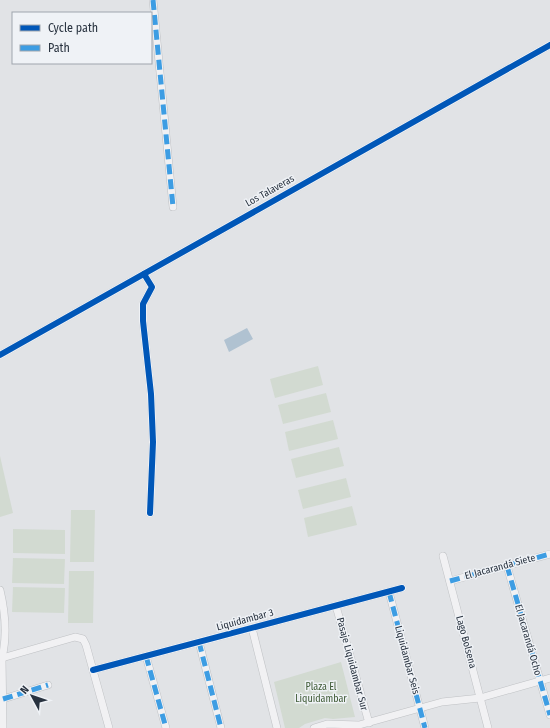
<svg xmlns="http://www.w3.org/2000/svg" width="550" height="728" font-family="'Fira Sans Condensed',sans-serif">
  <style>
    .green { fill: #d2dad1 }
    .water { fill: #b0c2d1 }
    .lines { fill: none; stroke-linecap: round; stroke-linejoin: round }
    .minor-casing { stroke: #bfc1c4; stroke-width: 8 }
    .minor { stroke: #f1f1f3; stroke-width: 7 }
    .quiet { stroke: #3d9de3; stroke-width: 5; stroke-dasharray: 10 5; stroke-linecap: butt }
    .cycleway-casing { stroke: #eff2f6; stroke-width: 8 }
    .cycleway { stroke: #0057b8; stroke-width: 6 }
    .labels { text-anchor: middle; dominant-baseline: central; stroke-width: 3; stroke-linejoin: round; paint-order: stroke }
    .street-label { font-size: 10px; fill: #28323f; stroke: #eff2f6 }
    .park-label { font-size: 10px; fill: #3f5b36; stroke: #eff2f6 }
  </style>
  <rect width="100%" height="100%" fill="#e1e3e6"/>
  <!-- green -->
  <g class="green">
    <path d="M318 366 323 385 275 398 270 379Z"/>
    <path d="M326 393 331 412 283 424 278 405Z"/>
    <path d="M333 420 338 439 289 451 285 432Z"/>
    <path d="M339 447 344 466 296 478 291 459Z"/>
    <path d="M0 456 13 513 0 517Z"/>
    <path d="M346 478 351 497 303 509 298 490Z"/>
    <path d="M352 506 357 525 308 537 304 518Z"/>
    <path d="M71 510H95L94 562H70Z"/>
    <path d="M13 529 65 530V554L13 553Z"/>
    <path d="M13 558 65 559 64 584 12 583Z"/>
    <path d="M69 571H94L93 623H68Z"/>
    <path d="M13 587 65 588 64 613 12 612Z"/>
    <path d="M341 662 355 717 333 719 325 718 305 724 299 728H285L274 682Z"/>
  </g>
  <!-- water -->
  <path class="water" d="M247 328 253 339 229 352 224 340Z"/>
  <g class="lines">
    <defs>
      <g id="minor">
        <path d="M153 0 173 207"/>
        <path d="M144 274 152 287 143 304V321L151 394 153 442 150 513"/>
        <path d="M0 355 550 45"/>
        <path d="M443 556 488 728"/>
        <path d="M507 566 550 715"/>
        <path d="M450 581 550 554"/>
        <path d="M0 590C5 611 7 637 2 658L3 728"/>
        <path d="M389 592 425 728"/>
        <path d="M336 606 369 723"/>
        <path d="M252 628 277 728"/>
        <path d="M199 642 221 728"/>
        <path d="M146 656 166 728"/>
        <path d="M2 658 75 637 83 639 86 645 109 728"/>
        <path d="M93 670 402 588"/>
        <path d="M3 699 48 685"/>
        <path d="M314 728 327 724 359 725 442 702 480 698 550 678"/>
      </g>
    </defs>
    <!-- minor casing -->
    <use href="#minor" class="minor-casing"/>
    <!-- minor -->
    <use href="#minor" class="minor"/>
    <!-- quiet -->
    <g class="quiet">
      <path d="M153 0 173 207"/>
      <path d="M507 566 550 715"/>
      <path d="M450 581 550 554"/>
      <path d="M389 592 425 728"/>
      <path d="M199 642 221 728"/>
      <path d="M146 656 166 728"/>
      <path d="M3 699 48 685"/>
    </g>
    <defs>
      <g id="cycleway">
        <path d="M144 274 152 287 143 304V321L151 394 153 442 150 513"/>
        <path d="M0 355 550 45"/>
        <path d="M93 670 402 588"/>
      </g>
    </defs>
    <!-- cycleway casing -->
    <use href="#cycleway" class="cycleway-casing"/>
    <!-- cycleway -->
    <use href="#cycleway" class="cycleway"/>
  </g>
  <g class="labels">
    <!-- street labels -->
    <g class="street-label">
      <text transform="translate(270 191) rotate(-29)">Los Talaveras</text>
      <text transform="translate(500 567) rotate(-15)">El Jacarandá Siete</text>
      <text transform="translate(245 620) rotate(-15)">Liquidambar 3</text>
      <text transform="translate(528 640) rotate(74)">El Jacarandá Ocho</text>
      <text transform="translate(466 642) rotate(75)">Lago Bolsena</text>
      <text transform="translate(407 660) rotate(75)">Liquidambar Seis</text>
      <text transform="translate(352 664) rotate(75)">Pasaje Liquidambar Sur</text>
    </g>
    <!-- park labels -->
    <g class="park-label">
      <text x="321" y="687">Plaza El<tspan x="321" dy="12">Liquidambar</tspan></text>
    </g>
  </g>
  <!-- legend -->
  <rect x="12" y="12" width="140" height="52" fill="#eff2f6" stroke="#9fa5ad"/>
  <rect x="20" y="25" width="20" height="6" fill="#0057b8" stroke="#9fa5ad"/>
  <text x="48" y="32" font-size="12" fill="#28323f">Cycle path</text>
  <rect x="20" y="45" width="20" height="6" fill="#3d9de3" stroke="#9fa5ad"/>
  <text x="48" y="52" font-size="12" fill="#28323f">Path</text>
  <!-- north arrow -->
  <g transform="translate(32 696) rotate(310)" stroke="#eff2f6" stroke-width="3" paint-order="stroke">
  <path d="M0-3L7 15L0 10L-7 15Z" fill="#28323f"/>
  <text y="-6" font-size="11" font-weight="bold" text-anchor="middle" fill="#28323f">N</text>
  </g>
</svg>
